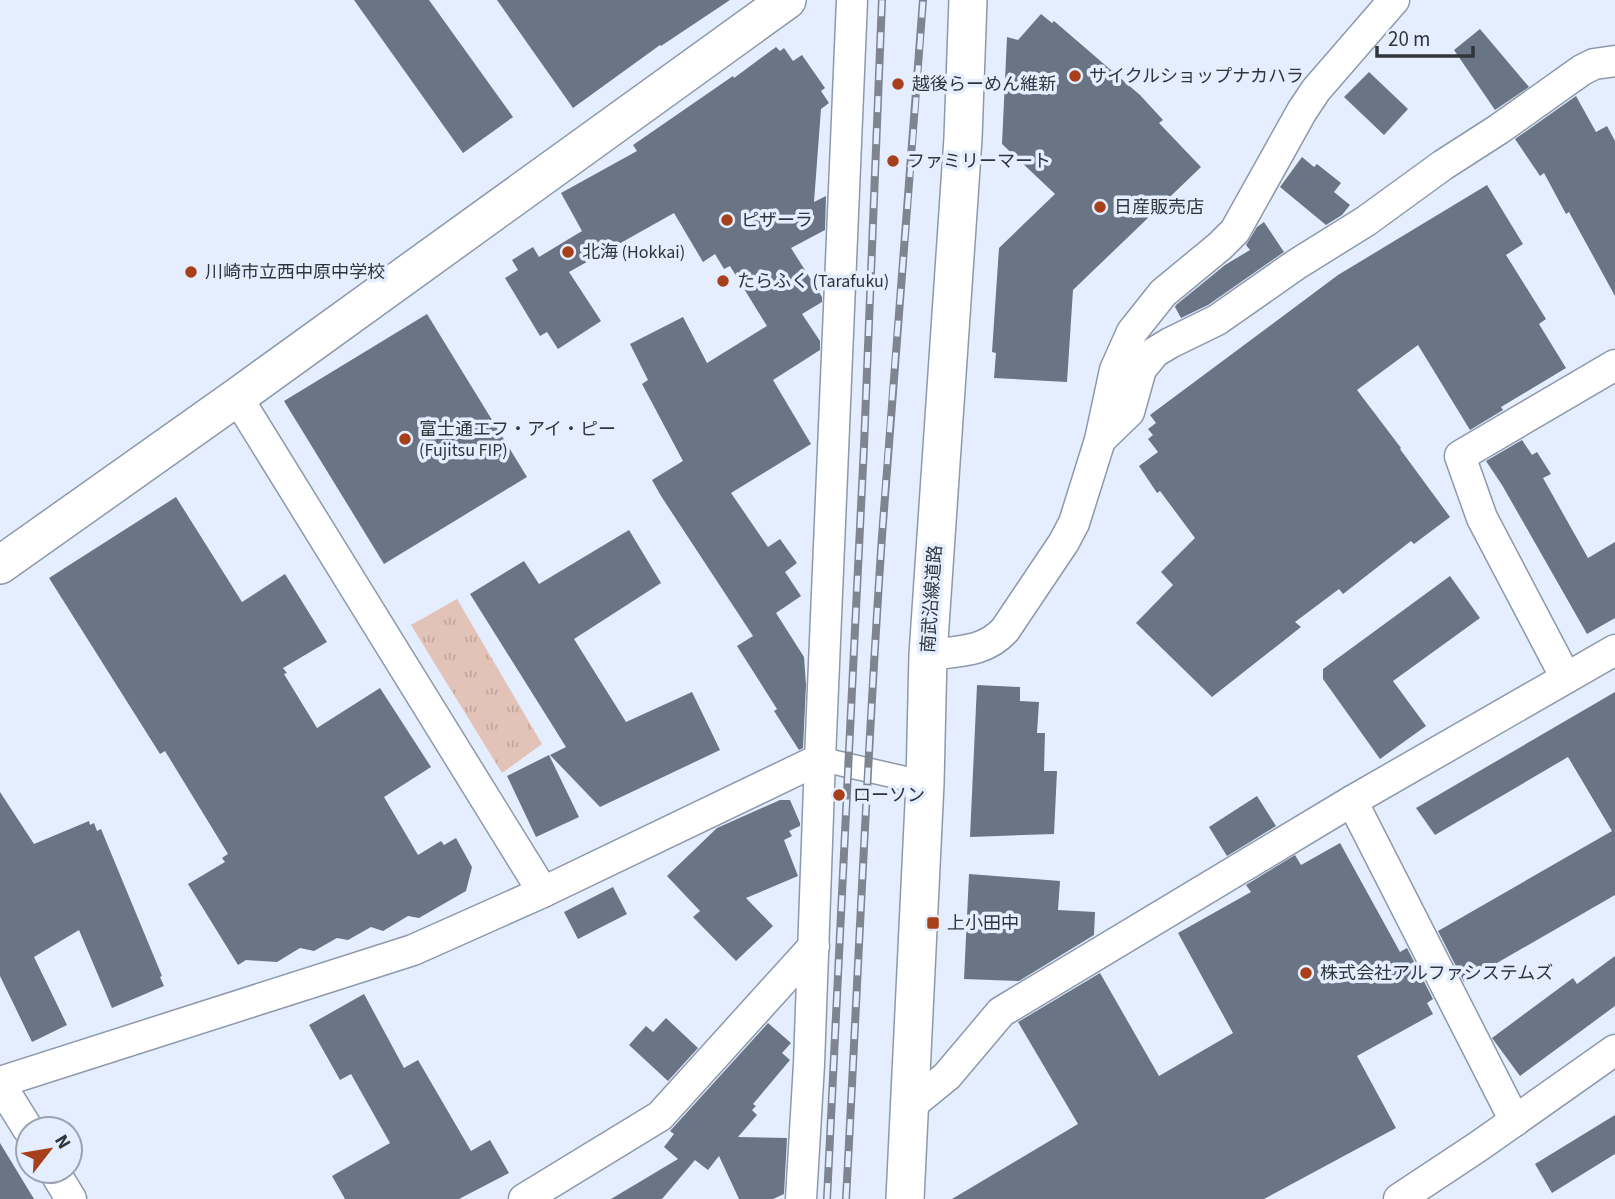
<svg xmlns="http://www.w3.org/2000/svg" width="1615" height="1199" font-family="'Source Sans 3','Noto Sans JP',sans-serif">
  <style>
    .park { fill: url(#park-tufts) }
    .building { fill: #697485 }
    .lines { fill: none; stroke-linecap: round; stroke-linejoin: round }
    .pedestrian-casing { stroke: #8d99ab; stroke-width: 26 }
    .minor-casing { stroke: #8d99ab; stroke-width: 33 }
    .tertiary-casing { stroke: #8d99ab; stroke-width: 40 }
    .pedestrian { stroke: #fff; stroke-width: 23 }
    .minor { stroke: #fff; stroke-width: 30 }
    .tertiary { stroke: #fff; stroke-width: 37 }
    .rail-casing { stroke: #7e8590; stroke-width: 8 }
    .rail { stroke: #e4eefe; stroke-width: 5; stroke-dasharray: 16; stroke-linecap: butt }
    .poi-dot { fill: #a63f1a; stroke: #e4eefe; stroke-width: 2.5 }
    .labels { text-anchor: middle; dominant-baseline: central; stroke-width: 7; stroke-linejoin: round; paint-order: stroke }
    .poi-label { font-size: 18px; fill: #30353c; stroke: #e4eefe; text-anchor: start }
    .street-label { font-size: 18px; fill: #30353c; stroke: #e4eefe }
  </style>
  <defs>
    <pattern id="park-tufts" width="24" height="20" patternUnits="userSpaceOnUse" patternTransform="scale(1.75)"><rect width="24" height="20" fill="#e3c2b7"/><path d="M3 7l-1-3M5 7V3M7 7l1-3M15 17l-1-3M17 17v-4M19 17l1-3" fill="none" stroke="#c3a79e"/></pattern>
  </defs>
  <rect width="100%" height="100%" fill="#e4eefe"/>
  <!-- park -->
  <path class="park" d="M457 599 542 744 502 773 411 625Z"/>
  <!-- building -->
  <g class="building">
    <path d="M354 0H429L513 117 463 153Z"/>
    <path d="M497 0H730L661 46 660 45 573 108Z"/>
    <path d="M1041 14 1052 23 1054 21 1140 95 1163 120 1159 123 1201 167 1073 290 1067 382 994 378 996 353 992 352 999 248 1055 194 1002 144 1007 37 1018 40Z"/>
    <path d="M1480 29 1529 87 1495 110 1454 50Z"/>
    <path d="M776 47 780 51 784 48 793 61 802 55 825 88 821 91 829 103 821 109 814 202 826 196 825 230 791 248 822 297V302L802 314 820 341V350L773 380 811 444 731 493 768 547 780 539 797 563 785 572 801 596 776 613 804 657 806 685 803 748 799 750 774 711 777 709 737 646 753 636 661 496 652 480 683 461 642 384 648 380 630 344 683 317 707 363 767 326 730 266 724 269 715 254 703 262 674 213 569 272 601 321 558 349 547 332 540 336 505 278 518 270 512 260 533 247 539 257 582 231 561 193 637 151 633 145 733 76 734 78Z"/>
    <path d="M1369 72 1408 109 1384 135 1344 97Z"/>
    <path d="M1576 96 1596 132 1607 126 1615 141V296L1569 212 1566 214 1544 173 1540 176 1515 139Z"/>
    <path d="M1302 157 1314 167 1317 164 1341 183 1334 192 1350 205 1342 215 1326 225 1280 187Z"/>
    <path d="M1487 185 1523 244 1506 255 1546 319 1539 324 1566 368 1501 407 1503 410 1470 430 1418 345 1357 390 1401 448 1400 449 1450 517 1414 544 1411 541 1343 594 1339 589 1295 622 1301 627 1212 697 1136 623 1173 585 1161 572 1195 538 1160 491 1157 493 1139 466 1158 452 1148 439 1153 435 1148 429 1156 423 1150 415 1338 275Z"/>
    <path d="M1264 222 1284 252 1208 305 1181 318 1175 307 1176 305 1225 265 1250 250 1246 245 1257 227Z"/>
    <path d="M427 314 527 477 384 564 284 401Z"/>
    <path d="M1522 440 1532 455 1537 452 1551 474 1543 478 1588 558 1615 542V618L1587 634 1502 485 1486 461Z"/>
    <path d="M176 497 242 602 285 574 327 642 283 668 287 673 284 674 317 728 380 688 431 767 384 797 418 855 441 841 444 845 456 838 472 867 466 891 419 918 408 916 383 931 371 927 348 940 337 938 314 951 300 948 277 962 246 960 238 965 188 884 225 862 222 858 228 854 165 751 160 754 49 578Z"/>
    <path d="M629 530 661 583 574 639 626 722 692 692 720 750 600 807 550 755 566 747 470 594 524 561 539 584Z"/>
    <path d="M1450 576 1480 618 1393 681 1426 726 1380 759 1323 679V669Z"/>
    <path d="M977 685 1020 687V701L1039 702 1037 733H1045L1044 771H1057L1054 834 970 837Z"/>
    <path d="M1615 692V895L1464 982 1438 931 1612 831 1568 757 1435 835 1416 808Z"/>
    <path d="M549 755 579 817 536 837 507 776Z"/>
    <path d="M0 792 34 844 89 821 90 825 94 823 97 831 101 829 162 976 160 977 164 986 112 1008 79 930 34 957 67 1025 32 1042 0 976Z"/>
    <path d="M1257 796 1276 826 1227 856 1209 827Z"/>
    <path d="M780 800H790L800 823V826L789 831 792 836 784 840 798 876 746 898 773 926 736 961 693 917 700 911 667 876 717 828Z"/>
    <path d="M1340 843 1400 952 1407 948 1433 999 1427 1003 1433 1014 1357 1056 1396 1128 1264 1199H952L1078 1124 1018 1022 1100 973 1159 1076 1233 1033 1178 933 1251 892 1246 885 1295 855 1301 865Z"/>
    <path d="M969 874 1060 881 1058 910 1095 912 1094 935 1019 981 964 979Z"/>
    <path d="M613 887 627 914 578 939 564 912Z"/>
    <path d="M1615 956V1006L1520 1076 1492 1038 1573 978 1577 984Z"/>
    <path d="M364 994 404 1068 418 1060 471 1151 490 1140 509 1173 459 1199H345L332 1176 390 1143 351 1074 340 1080 309 1025Z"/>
    <path d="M666 1018 698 1048 668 1081 629 1045 646 1026 653 1032Z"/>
    <path d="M768 1023 791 1043 782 1053 790 1060 753 1104 756 1106 752 1110 757 1115 738 1137 787 1138 784 1194 773 1199H739L719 1156 708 1170 695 1160 662 1199H611L678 1159 664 1147 674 1134 670 1131Z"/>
    <path d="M1615 1115V1154L1552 1193 1535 1164Z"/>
    <path d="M0 1143 34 1199H0Z"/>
  </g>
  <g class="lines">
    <defs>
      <path id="pedestrian" d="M820 759 925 783"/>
      <g id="minor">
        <path d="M237 397 543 892"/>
        <path d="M1100 440 1129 412 1141 369 1155 352 1170 343 1217 320 1297 264 1366 221 1443 165 1499 129 1582 70 1594 64 1615 61"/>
        <path d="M928 655C957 651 984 653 1005 630L1064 542 1074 523 1100 440 1115 370 1132 332 1163 293 1220 246 1235 231 1302 111 1316 90 1394 0"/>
        <path d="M1566 678 1482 518 1460 456 1615 365"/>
        <path d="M1352 801 1515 1121"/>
        <path d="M0 1082 413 950 543 892 820 759"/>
        <path d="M0 1084 28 1129"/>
        <path d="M909 1107 947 1076 1001 1012 1352 801 1615 650"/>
        <path d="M54 1171 71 1199"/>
        <path d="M524 1199 660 1116 814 946"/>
        <path d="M801 1199 809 1064 820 759 852 0"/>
        <path d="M1399 1199 1479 1146 1615 1050"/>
      </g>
      <g id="tertiary">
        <path d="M0 565 237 397 787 0"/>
        <path d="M905 1199 925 783 928 655 963 138 968 0"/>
      </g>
    </defs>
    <!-- pedestrian casing -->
    <use href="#pedestrian" class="pedestrian-casing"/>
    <!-- minor casing -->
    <use href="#minor" class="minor-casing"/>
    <!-- tertiary casing -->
    <use href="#tertiary" class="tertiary-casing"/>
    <!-- pedestrian -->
    <use href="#pedestrian" class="pedestrian"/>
    <!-- minor -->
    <use href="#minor" class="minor"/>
    <!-- tertiary -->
    <use href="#tertiary" class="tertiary"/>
    <defs>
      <g id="rail">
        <path d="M827 1199 864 446 882 0"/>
        <path d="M846 1199C858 978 867 757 882 536 894 357 911 179 923 0"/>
      </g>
    </defs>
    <!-- rail casing -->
    <use href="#rail" class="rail-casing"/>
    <!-- rail -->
    <use href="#rail" class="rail"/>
  </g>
  <!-- markers -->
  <g class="poi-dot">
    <circle cx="1075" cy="76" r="7"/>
    <circle cx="898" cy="84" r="7"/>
    <circle cx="893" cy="161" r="7"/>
    <circle cx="1100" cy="207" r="7"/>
    <circle cx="727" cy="220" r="7"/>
    <circle cx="568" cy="252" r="7"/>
    <circle cx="191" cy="272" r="7"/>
    <circle cx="723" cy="281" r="7"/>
    <circle cx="405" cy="439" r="7"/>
    <circle cx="839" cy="795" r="7"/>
    <rect x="926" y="916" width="14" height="14" rx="3.5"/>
    <circle cx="1306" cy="973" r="7"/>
  </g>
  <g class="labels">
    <!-- poi labels -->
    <g class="poi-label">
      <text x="1089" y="76">サイクルショップナカハラ</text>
      <text x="912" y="84">越後らーめん維新</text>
      <text x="907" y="161">ファミリーマート</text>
      <text x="1114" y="207">日産販売店</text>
      <text x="741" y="220">ピザーラ</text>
      <text x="582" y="252">北海 (Hokkai)</text>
      <text x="205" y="272">川崎市立西中原中学校</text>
      <text x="737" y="281">たらふく (Tarafuku)</text>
      <text x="419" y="429">富士通エフ・アイ・ピー<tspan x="419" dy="21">(Fujitsu FIP)</tspan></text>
      <text x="853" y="795">ローソン</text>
      <text x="947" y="923">上小田中</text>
      <text x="1320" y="973">株式会社アルファシステムズ</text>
    </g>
    <!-- street labels -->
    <g class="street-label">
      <text transform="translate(932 599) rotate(-86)">南武沿線道路</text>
    </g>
  </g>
  <!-- north arrow -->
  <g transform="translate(49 1150) rotate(59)"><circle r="33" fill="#e4eefe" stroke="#9ca4b0" stroke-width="2"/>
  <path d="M0-5L12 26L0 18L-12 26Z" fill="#a63f1a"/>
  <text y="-10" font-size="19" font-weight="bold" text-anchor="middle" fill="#30353c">N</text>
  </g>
  <!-- scale -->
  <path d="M1377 46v10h96v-10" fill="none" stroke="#30353c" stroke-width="3.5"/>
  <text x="1388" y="46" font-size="21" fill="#30353c" stroke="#e4eefe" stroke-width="5" paint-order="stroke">20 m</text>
</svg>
